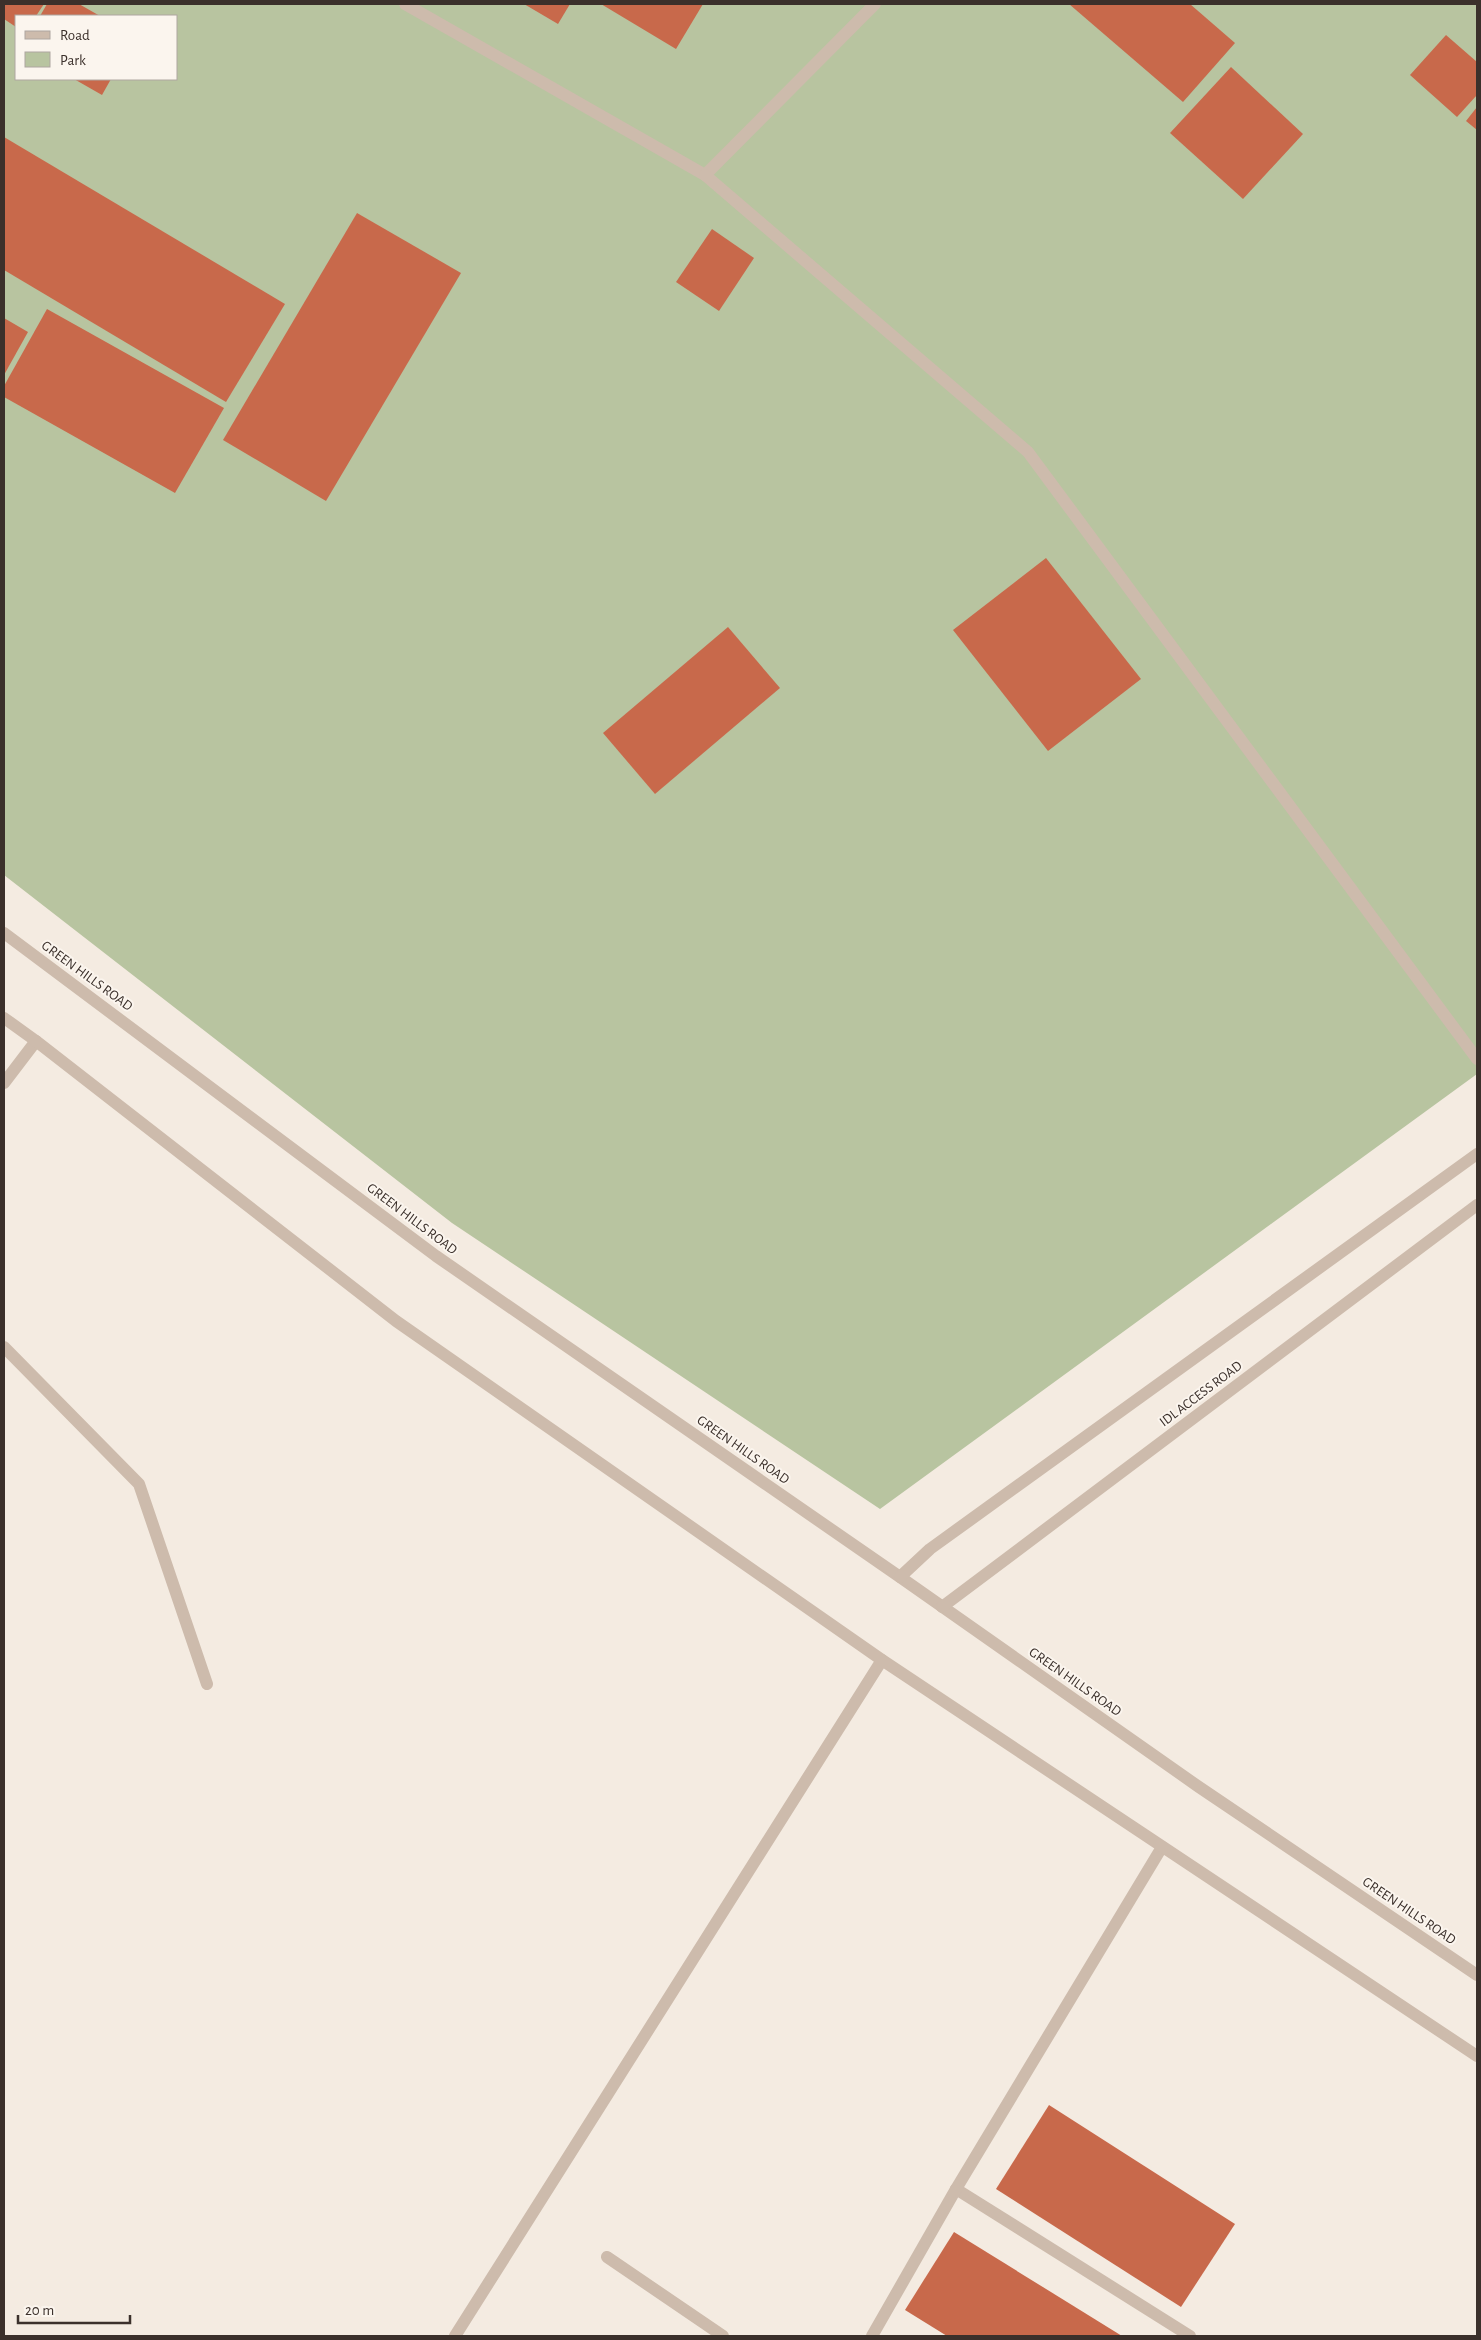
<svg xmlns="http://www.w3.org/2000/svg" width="1481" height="2340" font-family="'Alegreya Sans',sans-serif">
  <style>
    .green { fill: #b8c4a0; fill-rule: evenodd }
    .building { fill: #c8694b }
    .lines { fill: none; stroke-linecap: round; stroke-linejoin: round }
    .service { stroke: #cdbbac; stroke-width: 12 }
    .minor { stroke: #cdbbac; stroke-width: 12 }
    .tertiary { stroke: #cdbbac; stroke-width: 12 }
    .labels { text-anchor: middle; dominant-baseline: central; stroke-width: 4; stroke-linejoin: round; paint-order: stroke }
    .street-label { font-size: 14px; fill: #3b302b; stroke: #fbf5ee }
  </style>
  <rect width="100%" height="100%" fill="#f4ebe1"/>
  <!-- green -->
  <path class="green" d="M4 4H1477V1074L880 1509 452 1223 4 875ZM16 16H176V79H16Z"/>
  <!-- building -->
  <g class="building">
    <path d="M4 4H44L36 16H16V27L4 19Z"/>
    <path d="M47 4H79L100 16H40Z"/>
    <path d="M524 4H570L558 24Z"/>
    <path d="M601 4H703L676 49Z"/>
    <path d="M1069 4H1190L1235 43 1183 102Z"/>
    <path d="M1446 35 1477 62V95L1457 117 1410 75Z"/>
    <path d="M1231 67 1303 134 1243 199 1170 133Z"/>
    <path d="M74 79H111L102 95Z"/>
    <path d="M1477 107V130L1466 121Z"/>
    <path d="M4 137 285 304 226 402 4 270Z"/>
    <path d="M357 213 461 273 326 501 223 440Z"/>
    <path d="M712 229 754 258 719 311 676 282Z"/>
    <path d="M47 309 224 408 175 493 4 397V386Z"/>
    <path d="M4 318 28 332 4 375Z"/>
    <path d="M1046 558 1141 679 1048 751 953 630Z"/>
    <path d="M728 627 780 688 655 794 603 733Z"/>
    <path d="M1049 2105 1235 2224 1181 2307 996 2189Z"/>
    <path d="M954 2232 1122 2336H947L905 2310Z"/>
  </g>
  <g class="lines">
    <!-- service -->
    <g class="service">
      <path d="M405 4 705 175 875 4"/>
      <path d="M705 175 1028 452 1477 1059"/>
      <path d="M4 1347 139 1484 207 1684"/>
      <path d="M956 2189 1190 2336"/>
      <path d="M607 2257 723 2336"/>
      <path d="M872 2336 956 2189 1162 1847"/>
    </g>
    <!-- minor -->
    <g class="minor">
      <path d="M4 1083 36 1041"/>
      <path d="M455 2336 882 1660"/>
    </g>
    <!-- tertiary -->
    <g class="tertiary">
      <path d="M4 933 436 1256 900 1577 1199 1787 1477 1975"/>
      <path d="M4 1018 36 1041 396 1321 882 1660 1477 2056"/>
      <path d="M900 1577 930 1549 1477 1154"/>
      <path d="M942 1607 1477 1205"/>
    </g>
  </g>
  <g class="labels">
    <!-- street labels -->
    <g class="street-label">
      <text transform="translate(87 976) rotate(36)">GREEN HILLS ROAD</text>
      <text transform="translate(412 1219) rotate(37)">GREEN HILLS ROAD</text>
      <text transform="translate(1201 1394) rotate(-37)">IDL ACCESS ROAD</text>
      <text transform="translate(743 1450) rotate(35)">GREEN HILLS ROAD</text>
      <text transform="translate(1075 1682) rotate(35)">GREEN HILLS ROAD</text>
      <text transform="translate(1409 1911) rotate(34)">GREEN HILLS ROAD</text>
    </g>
  </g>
  <!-- border -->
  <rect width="1481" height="2340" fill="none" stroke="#3b302b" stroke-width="10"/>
  <!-- legend -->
  <rect x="15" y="15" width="162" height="65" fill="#fbf5ee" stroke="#aea6a0"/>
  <rect x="25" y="31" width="25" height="8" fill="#cdbbac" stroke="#aea6a0"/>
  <text x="60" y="40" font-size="15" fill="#3b302b">Road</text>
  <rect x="25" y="52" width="25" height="15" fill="#b8c4a0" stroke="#aea6a0"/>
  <text x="60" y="65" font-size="15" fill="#3b302b">Park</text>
  <!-- scale -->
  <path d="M18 2315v8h112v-8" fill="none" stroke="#3b302b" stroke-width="2.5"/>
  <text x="25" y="2315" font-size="15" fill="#3b302b" stroke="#fbf5ee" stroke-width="4" paint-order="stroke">20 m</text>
</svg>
